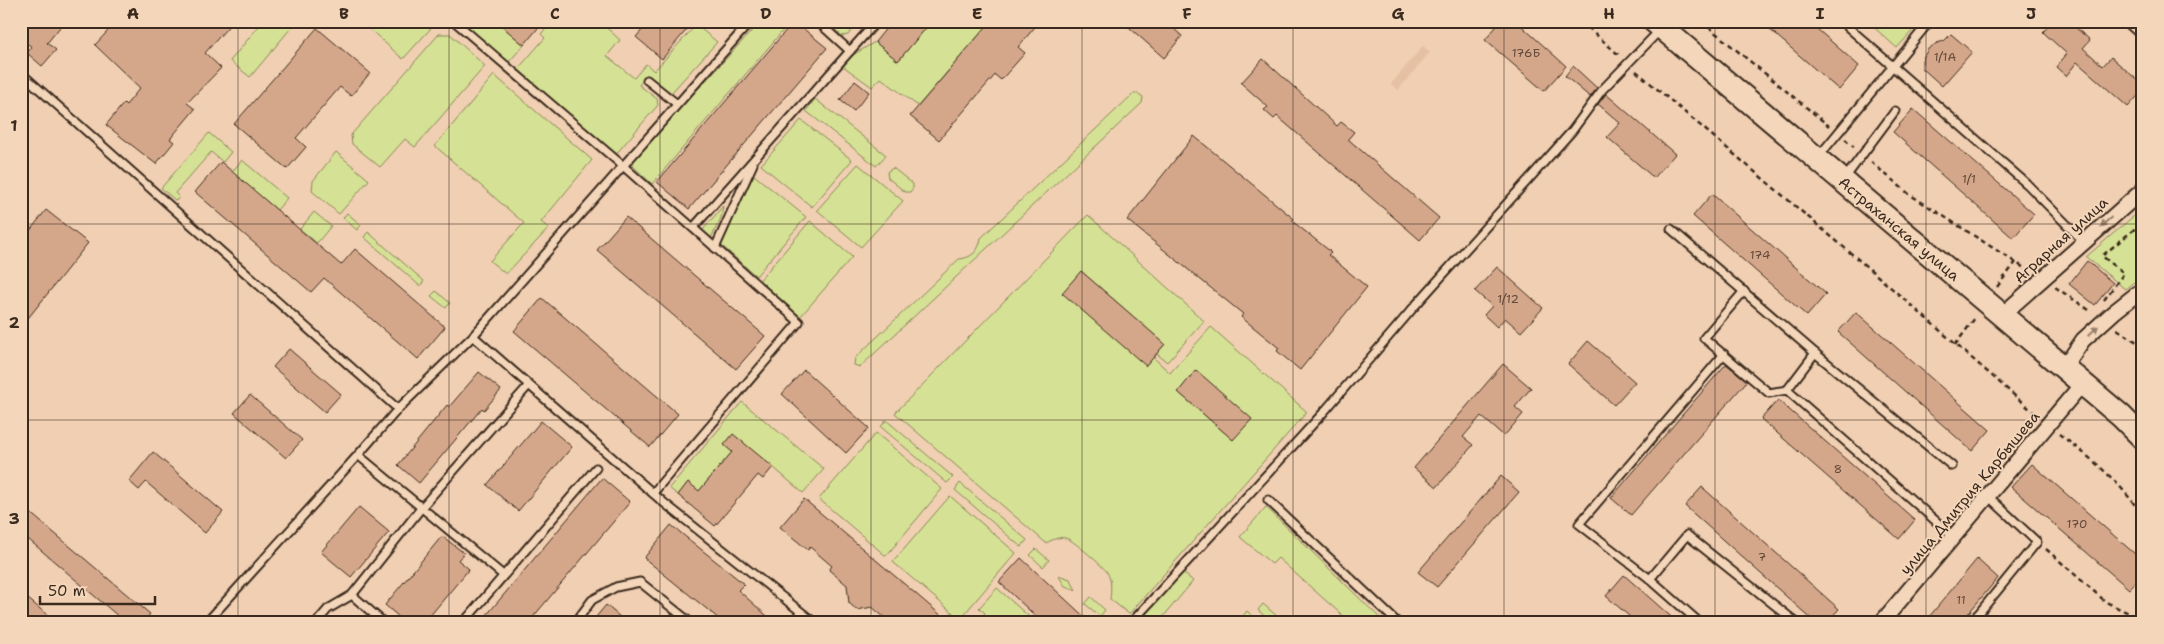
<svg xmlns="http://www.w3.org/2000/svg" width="2164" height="644" font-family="'Shantell Sans',sans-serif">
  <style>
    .built { fill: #e5c0a3 }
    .green { fill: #d5e194; stroke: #888659; fill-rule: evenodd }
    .building { fill: #d5a78a; stroke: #3b2a1e }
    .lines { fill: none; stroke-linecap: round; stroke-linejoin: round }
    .lane-casing { stroke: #3b2a1e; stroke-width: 11 }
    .street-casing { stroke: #3b2a1e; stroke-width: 18 }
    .primary-casing { stroke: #3b2a1e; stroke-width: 26 }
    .path { stroke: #3b2a1e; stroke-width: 2.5; stroke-dasharray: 5 4; stroke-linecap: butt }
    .lane { stroke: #f4d7ba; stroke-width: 7 }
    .street { stroke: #f4d7ba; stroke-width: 14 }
    .primary { stroke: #f4d7ba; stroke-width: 22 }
    .oneway { fill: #98806c }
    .grid { fill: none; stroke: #3b2a1e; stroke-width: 1; stroke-opacity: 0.55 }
    .labels { text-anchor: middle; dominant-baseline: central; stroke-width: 4; stroke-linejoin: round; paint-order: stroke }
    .number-label { font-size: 12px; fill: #624939 }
    .street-label { font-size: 15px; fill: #3b2a1e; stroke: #f4d7ba }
    .neatline { fill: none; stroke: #3b2a1e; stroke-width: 2 }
    .grid-label { font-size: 16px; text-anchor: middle; font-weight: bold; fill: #3b2a1e }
  </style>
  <rect width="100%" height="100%" fill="#f0cfb2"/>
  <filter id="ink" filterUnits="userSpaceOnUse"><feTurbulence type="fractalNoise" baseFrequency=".02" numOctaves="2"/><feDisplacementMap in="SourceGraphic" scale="10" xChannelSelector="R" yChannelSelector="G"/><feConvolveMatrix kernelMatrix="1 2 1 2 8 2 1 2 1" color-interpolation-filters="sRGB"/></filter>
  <g filter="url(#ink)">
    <!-- built -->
    <path class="built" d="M1423 46 1430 52 1398 90 1391 84Z"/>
    <!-- green -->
    <g class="green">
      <path d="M263 21 296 22 250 77 230 61Z"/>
      <path d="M364 21H432V27L403 59 363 23Z"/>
      <path d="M457 21H496L524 45 506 65Z"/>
      <path d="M552 21H599L620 40 607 56 634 78 646 64 654 71 696 25 717 42 671 93 664 89 647 75 639 85 657 99 658 105 616 154 518 69 545 38 541 34Z"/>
      <path d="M761 21H791L652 184 632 165 633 159Z"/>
      <path d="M826 21H859L848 35 842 36Z"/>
      <path d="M932 21H991L918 106 881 78 872 87 843 66 851 56 875 42 898 61Z"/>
      <path d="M1867 21H1921L1897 48Z"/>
      <path d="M439 34H450L485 66 415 147 405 139 380 167 352 144 351 135Z"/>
      <path d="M494 75 592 160 541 222 549 228 506 274 490 261 524 223 435 146Z"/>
      <path d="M1137 93 1143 97 1142 103 860 367 854 365 855 358 959 259C972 258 979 251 981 238L1133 94Z"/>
      <path d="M815 99 886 155 876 166 806 111Z"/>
      <path d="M801 120 852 160 812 207 761 165Z"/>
      <path d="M209 133 231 152 223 162 211 152 175 193 179 197 176 201 161 188Z"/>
      <path d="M336 152 369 180 339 214 312 191 313 181Z"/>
      <path d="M242 160 287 198 277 210 232 172Z"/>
      <path d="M858 164 903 201 861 247 817 210Z"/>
      <path d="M893 168 913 184V188L910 192H905L888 178 887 172Z"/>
      <path d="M754 175 806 217 756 276 720 244Z"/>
      <path d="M723 206 721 218 711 238 702 231Z"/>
      <path d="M2143 208V275L2125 289 2086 257Z"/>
      <path d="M314 212 331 226 317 243 300 229Z"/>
      <path d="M347 213 361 225 357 230 343 218Z"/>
      <path d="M1088 215 1204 321 1167 362 1157 354 1154 358 1170 373 1211 327 1307 412 1129 614 1110 599C1111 590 1112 581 1107 572 1104 567 1074 541 1068 539 1061 535 1052 540 1046 543L895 413ZM1081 271 1165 344 1146 366ZM1196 371 1233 440 1178 392Z"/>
      <path d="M810 221 852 257 800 317 759 281Z"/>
      <path d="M368 232 424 281 420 286 364 237Z"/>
      <path d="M436 291 450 303 446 308 431 296Z"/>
      <path d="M742 402 824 469 803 493 773 467 732 452 699 491 688 482 678 495 669 488Z"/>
      <path d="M886 420 953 477 947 483 881 427Z"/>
      <path d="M876 433 942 489 886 556 819 499Z"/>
      <path d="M960 483 1027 540 1021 547 955 490Z"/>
      <path d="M950 496 1016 553 960 619 893 562Z"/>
      <path d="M1266 507 1385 623H1351L1278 558 1272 564 1240 537Z"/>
      <path d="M1036 549 1049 560 1043 567 1030 555Z"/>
      <path d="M1181 571 1193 581 1158 623H1138Z"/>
      <path d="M1058 575 1070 579 1076 590 1065 586Z"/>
      <path d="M997 588 1036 623H977L985 613 979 608Z"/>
      <path d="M1091 597 1105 610 1100 616 1085 604Z"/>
      <path d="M1263 604 1285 623H1272L1258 610Z"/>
      <path d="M1247 611 1260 623H1241L1239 621Z"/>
    </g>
    <!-- building -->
    <g class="building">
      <path d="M21 21H65L47 43 56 50 42 66 27 53 32 47 21 39Z"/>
      <path d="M117 21H233L205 53 221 68 187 103 195 109 170 139 174 142 156 164 106 125 124 103 126 105 140 88 95 45Z"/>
      <path d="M496 21H531L538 28 524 45Z"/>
      <path d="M650 21H694L662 59 636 37Z"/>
      <path d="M794 21 827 48 689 209 657 182Z"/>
      <path d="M892 21H932L898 61 875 42Z"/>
      <path d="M991 21H1040L1018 47 1025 53 1001 80 995 75 939 140 910 116Z"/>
      <path d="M1122 21H1165L1182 36 1164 58Z"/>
      <path d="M1501 21H1516L1566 66 1544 91 1485 40Z"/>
      <path d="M1760 21H1808L1859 66 1839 90Z"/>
      <path d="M2053 21H2068L2090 40 2083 48 2103 66 2111 57 2143 85V90L2128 107 2077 62 2066 76 2056 67 2067 54 2043 32Z"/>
      <path d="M317 28 370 73 351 96 340 87 296 138 306 147 287 169 234 124Z"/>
      <path d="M1951 34 1972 52 1942 86 1922 68V60L1928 49 1937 43 1944 41Z"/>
      <path d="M1263 59 1337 126 1341 122 1354 132 1348 139 1439 218 1420 240 1277 116 1274 119 1264 110 1268 107 1241 83Z"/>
      <path d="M1573 66 1597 88 1590 97 1565 76Z"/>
      <path d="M855 81 869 92 854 111 840 100Z"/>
      <path d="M1606 94 1675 154 1654 178 1607 137 1620 123 1598 104Z"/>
      <path d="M1913 109 2034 214 2013 238 1893 132Z"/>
      <path d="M1194 136 1294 219 1292 221 1331 252 1328 255 1367 287 1300 370 1277 351 1279 348 1241 317 1243 314 1127 220Z"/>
      <path d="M221 162 341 265 355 249 445 327 418 359 324 278 311 292 195 192Z"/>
      <path d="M1712 194 1826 294 1807 316 1693 216Z"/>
      <path d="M46 210 88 243 21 327V242Z"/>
      <path d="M626 217 765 336 736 369 597 250Z"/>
      <path d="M2087 261 2113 283 2095 305 2069 284Z"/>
      <path d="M1497 267 1543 308 1521 332 1505 318 1497 327 1484 315 1492 306 1475 291Z"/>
      <path d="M1081 271 1165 344 1146 366 1062 293Z"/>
      <path d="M542 298 678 414 650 447 514 331Z"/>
      <path d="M1856 312 1990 430 1972 451 1838 332Z"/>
      <path d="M1588 341 1635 382 1614 405 1568 364Z"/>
      <path d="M289 349 341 394 325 412 273 367Z"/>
      <path d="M1503 364 1531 388 1515 407 1523 414 1504 436 1481 416 1463 437 1473 445 1437 487 1414 468Z"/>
      <path d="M1726 364 1747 381 1631 515 1611 498Z"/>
      <path d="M804 370 869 428 846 453 782 394Z"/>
      <path d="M1196 370 1252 419 1233 440 1178 392Z"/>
      <path d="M479 372 501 390 484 410 482 408 419 483 398 465 447 405 449 407Z"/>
      <path d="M250 395 302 440 286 458 234 413Z"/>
      <path d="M1778 400 1915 520 1899 539 1761 419Z"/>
      <path d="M541 421 572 447 518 511 487 485Z"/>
      <path d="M733 434 773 467 763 479 758 475 715 526 678 495 688 482 699 491 732 452 724 445Z"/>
      <path d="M153 452 223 512 205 533 146 482 139 490 129 481Z"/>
      <path d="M2032 464 2143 561V574L2129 589 2011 487Z"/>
      <path d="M1501 476 1519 492 1437 587 1418 572Z"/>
      <path d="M602 478 630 502 528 623H480Z"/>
      <path d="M1702 487 1839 609 1826 623H1816L1685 506Z"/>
      <path d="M804 499 916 594 950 623H891L872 607 857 610 849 603 847 585 829 570 832 566 810 547 808 550 780 527Z"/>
      <path d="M21 505 150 614 143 623H126L21 533Z"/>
      <path d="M359 507 389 532 351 577 321 552Z"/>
      <path d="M671 525 744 584 738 590 775 623H724L644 558Z"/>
      <path d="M442 536 464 553 458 560 469 569 424 623H406L385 605Z"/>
      <path d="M1021 558 1091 623H1043L999 582Z"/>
      <path d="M1977 559 1998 578 1960 623H1924Z"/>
      <path d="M1624 575 1678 623H1637L1606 596Z"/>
      <path d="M21 593 57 623H21Z"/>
      <path d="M606 605 627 623H591Z"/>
    </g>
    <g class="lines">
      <defs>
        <g id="lane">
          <path d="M454 21 622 165 799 322 653 493"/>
          <path d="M817 21 850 51 877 21"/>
          <path d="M1841 21 2027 184 2084 242"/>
          <path d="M2125 21 2143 37"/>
          <path d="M21 73 398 409"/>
          <path d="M647 80 677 104"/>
          <path d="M1819 156 1930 21"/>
          <path d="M1845 178 1895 111"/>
          <path d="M693 228 850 51"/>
          <path d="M1671 229 1815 353"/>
          <path d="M715 248 753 164"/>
          <path d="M1744 291 1704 338 1769 393 1787 390 1954 537"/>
          <path d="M473 336 663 502 815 623"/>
          <path d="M1787 390 1815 353 1952 466"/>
          <path d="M358 455 503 575"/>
          <path d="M1268 500 1398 623"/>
          <path d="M1650 579 1687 535 1797 623"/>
          <path d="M352 595 384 623"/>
          <path d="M1977 615 1986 623"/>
          <path d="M206 623 358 455 398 409 473 336 751 21"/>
          <path d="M316 623 328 609 352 595 422 507 528 386"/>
          <path d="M463 623 596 468"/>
          <path d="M575 623 592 600 616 587 640 582 691 623"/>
          <path d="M1131 623 1323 413 1414 307 1572 131 1602 90 1660 30"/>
          <path d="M1700 623 1650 579 1579 524 1724 354"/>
          <path d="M1971 623 2037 542 1989 497"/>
        </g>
        <g id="street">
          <path d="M2002 315 2143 190"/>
          <path d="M2063 369 2083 340 2114 312 2143 289"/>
          <path d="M1881 623 2082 384"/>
        </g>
        <path id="primary" d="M1654 21 2121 416 2143 438"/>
      </defs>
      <!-- lane casing -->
      <use href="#lane" class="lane-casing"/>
      <!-- street casing -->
      <use href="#street" class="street-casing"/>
      <!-- primary casing -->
      <use href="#primary" class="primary-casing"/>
      <!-- path -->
      <g class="path">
        <path d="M1581 21 1621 57"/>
        <path d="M1701 21 1829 126"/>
        <path d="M1636 71 1873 272 2038 416"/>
        <path d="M1845 139 1854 147"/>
        <path d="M1871 162 1909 194 2029 271"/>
        <path d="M1997 287 2016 262"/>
        <path d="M2055 287 2092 312"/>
        <path d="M2104 300 2124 273 2102 256 2143 222"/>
        <path d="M2117 329 2143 346"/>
        <path d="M1955 345 1975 318"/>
        <path d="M2059 434C2091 458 2122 483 2143 517"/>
        <path d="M2046 549 2106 602 2143 620"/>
      </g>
      <!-- lane -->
      <use href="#lane" class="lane"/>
      <!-- street -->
      <use href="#street" class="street"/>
      <!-- primary -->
      <use href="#primary" class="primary"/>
    </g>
    <!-- one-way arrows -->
    <defs><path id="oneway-solid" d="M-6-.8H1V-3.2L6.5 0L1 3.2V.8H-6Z" transform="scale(1.25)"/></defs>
    <g class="oneway">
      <use href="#oneway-solid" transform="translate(2106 222) rotate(138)"/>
      <use href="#oneway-solid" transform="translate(2093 331) rotate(-43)"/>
    </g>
  </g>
  <!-- grid -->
  <path class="grid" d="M238 21V623M449 21V623M660 21V623M871 21V623M1082 21V623M1293 21V623M1504 21V623M1715 21V623M1926 21V623M21 224H2143M21 420H2143"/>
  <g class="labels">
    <!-- number labels -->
    <g class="number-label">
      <text x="1526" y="53">176Б</text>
      <text x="1945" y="57">1/1А</text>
      <text x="1969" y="179">1/1</text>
      <text x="1760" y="255">174</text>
      <text x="1508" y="299">1/12</text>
      <text x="1838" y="469">8</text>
      <text x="2077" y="524">170</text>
      <text x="1762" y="557">7</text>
      <text x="1961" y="600">11</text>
    </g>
    <!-- street labels -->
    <g class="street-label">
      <text transform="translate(1899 229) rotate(40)">Астраханская улица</text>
      <text transform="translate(2061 240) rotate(-42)">Аграрная улица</text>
      <text transform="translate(1970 493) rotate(-50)">улица Дмитрия Карбышева</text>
    </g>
  </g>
  <!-- margin -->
  <rect width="2164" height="644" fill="none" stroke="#f4d7ba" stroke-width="55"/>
  <!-- scale -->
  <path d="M40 596v8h115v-8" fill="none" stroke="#3b2a1e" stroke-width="2.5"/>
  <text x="48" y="596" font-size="15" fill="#3b2a1e" stroke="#f4d7ba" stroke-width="4" paint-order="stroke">50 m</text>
  <rect x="28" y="28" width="2108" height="588" class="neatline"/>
  <g class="grid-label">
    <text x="133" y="19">A</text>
    <text x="344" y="19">B</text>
    <text x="555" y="19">C</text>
    <text x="766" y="19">D</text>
    <text x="977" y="19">E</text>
    <text x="1187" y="19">F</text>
    <text x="1398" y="19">G</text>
    <text x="1609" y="19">H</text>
    <text x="1820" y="19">I</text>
    <text x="2031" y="19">J</text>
    <text x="14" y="131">1</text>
    <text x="14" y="328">2</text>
    <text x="14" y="524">3</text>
  </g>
</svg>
